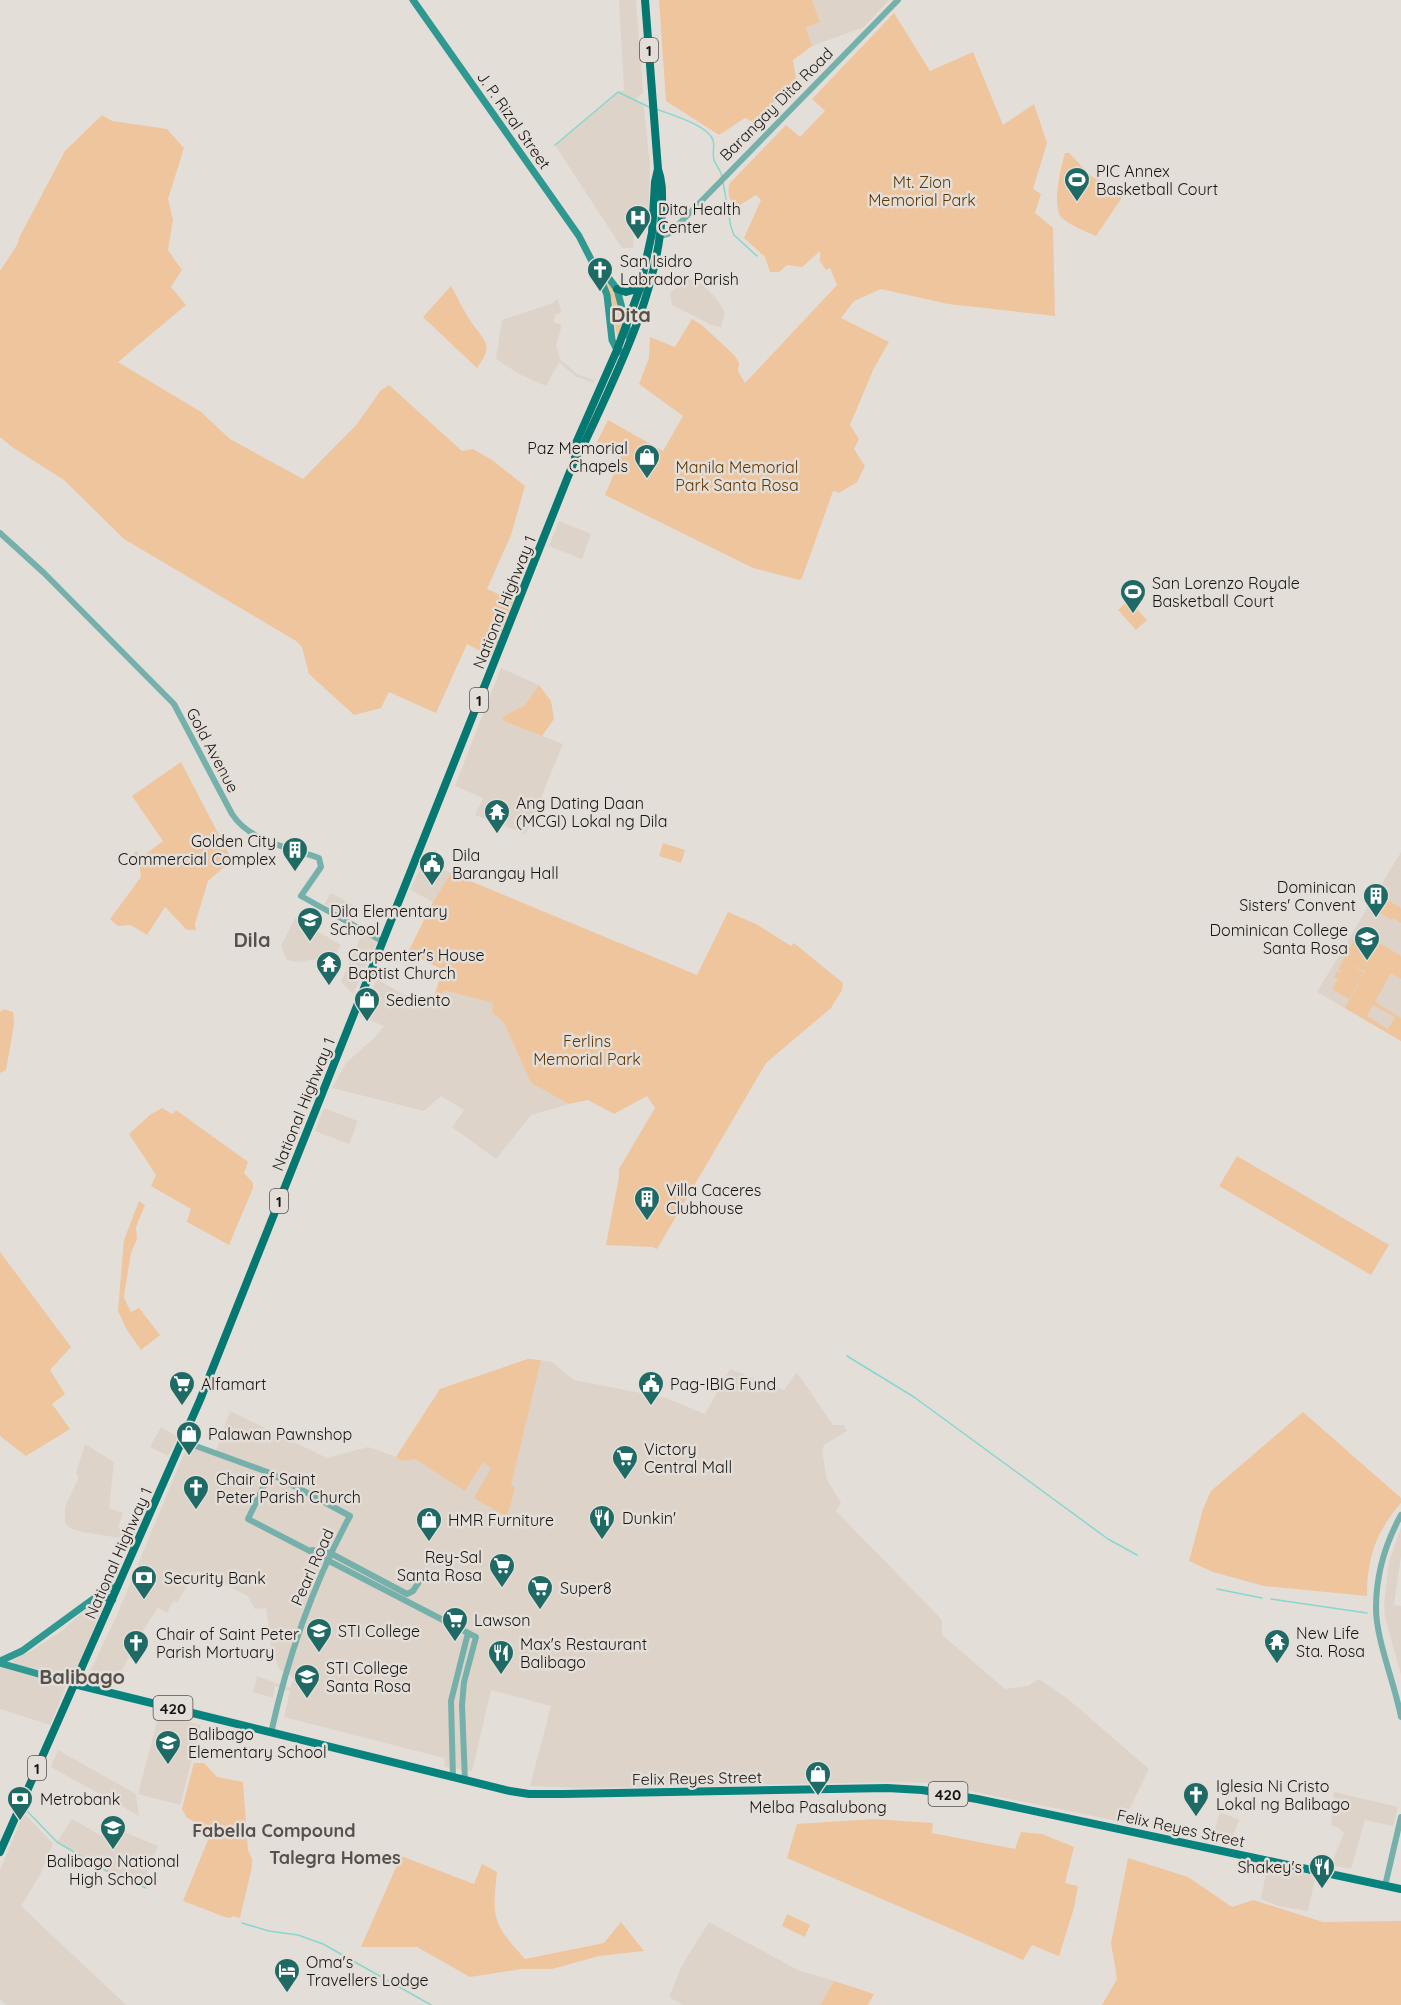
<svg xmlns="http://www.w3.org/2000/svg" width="1401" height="2005" font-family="Quicksand,sans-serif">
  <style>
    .built { fill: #ded3c8 }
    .green { fill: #efc59d; fill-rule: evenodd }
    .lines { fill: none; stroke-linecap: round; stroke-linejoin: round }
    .stream { stroke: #88d6cf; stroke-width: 1.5 }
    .tertiary { stroke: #75b0ab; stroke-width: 6 }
    .secondary { stroke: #2f9891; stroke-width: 7 }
    .primary { stroke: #07827c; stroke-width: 8 }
    .trunk { stroke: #067872; stroke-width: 8 }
    .labels { text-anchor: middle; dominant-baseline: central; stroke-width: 5; stroke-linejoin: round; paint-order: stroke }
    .shield { fill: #e4ded9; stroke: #55524f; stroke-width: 1.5 }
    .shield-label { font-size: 15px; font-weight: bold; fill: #181614 }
    .street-label { font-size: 16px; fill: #181614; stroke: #e4ded9 }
    .poi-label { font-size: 16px; fill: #181614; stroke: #e4ded9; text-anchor: start }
    .park-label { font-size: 16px; fill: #613700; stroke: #e4ded9 }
    .neighbourhood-label { font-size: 18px; font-weight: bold; fill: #56514d; stroke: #e4ded9 }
    .quarter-label { font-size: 20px; font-weight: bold; fill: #56514d; stroke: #e4ded9 }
  </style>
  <rect width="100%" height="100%" fill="#e4ded9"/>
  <!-- built -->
  <g class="built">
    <path d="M619 0H636L643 92 636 100 644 107 650 166 648 227 644 235 634 234 633 248H622L555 145 618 92 624 90Z"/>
    <path d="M812 0H889L864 27 812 46 806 28 820 22Z"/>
    <path d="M683 274 702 284 716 298 725 313 721 327 712 325 672 305 670 292 678 287 674 283 666 282 667 278Z"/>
    <path d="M557 299 562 312 555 315 553 322 562 325 556 345 560 359 577 374 594 380 593 383 575 376 559 362 546 386 519 374 496 359 502 320 553 303Z"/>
    <path d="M559 521 591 534 582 559 549 546Z"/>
    <path d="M501 668 539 685 525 705 504 716 503 720 563 744 526 834 475 815 483 798 455 786Z"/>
    <path d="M1401 852V1041L1317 992Z"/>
    <path d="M424 861 451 873 433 902 410 890Z"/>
    <path d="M331 893 356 907 350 918 324 904Z"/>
    <path d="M295 918 341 945 327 969 317 959 298 962 287 960 281 946Z"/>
    <path d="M363 932 378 940 353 994 341 982Z"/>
    <path d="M377 979 413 1000 410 1005 433 999 446 991 493 1003V1012L504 1023 531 1083 569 1104 531 1115 496 1159 452 1127 464 1110 441 1096 424 1111 332 1088 346 1063 374 1038 384 1026 360 1016Z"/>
    <path d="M324 1108 358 1121 349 1144 315 1131Z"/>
    <path d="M528 1359 552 1362 574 1380 666 1398 705 1414 730 1369 784 1390 796 1373 798 1374 833 1425H844L847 1431 824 1445 822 1451 827 1480 841 1503 836 1511 942 1620V1635L1005 1689 1028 1686 1039 1679 1068 1699 1149 1769 1123 1822 931 1783 894 1782 582 1788 530 1786 551 1706 491 1690 472 1771 445 1767 444 1758 284 1717 290 1691 275 1686 273 1698 253 1692 257 1676 290 1688 294 1678 279 1669 271 1645 266 1608 255 1609 248 1596 197 1571 177 1602 173 1601 167 1613 158 1607 141 1634 114 1685 86 1680 117 1615 187 1446 214 1456 230 1411 327 1458 368 1447 396 1457 440 1389Z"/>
    <path d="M161 1427 178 1437 168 1456 150 1447Z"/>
    <path d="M85 1444 114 1462 109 1508 123 1513 118 1527 136 1533 132 1540 82 1532 72 1529 65 1523V1507L79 1477 76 1473Z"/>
    <path d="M1401 1527V1556L1394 1605 1401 1606V1675L1385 1617 1384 1605 1389 1562Z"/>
    <path d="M98 1598H103L105 1601 74 1676 16 1665 12 1660 31 1651 62 1631Z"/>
    <path d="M0 1665 66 1686 50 1725 0 1709Z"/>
    <path d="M159 1714 201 1725 180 1805 138 1794Z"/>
    <path d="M58 1750 136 1794 139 1816 51 1767Z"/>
    <path d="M1334 1792 1398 1807 1393 1826 1365 1820 1351 1869 1331 1865 1344 1833 1339 1828 1331 1825Z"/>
    <path d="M1220 1812 1239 1820 1230 1844 1211 1841Z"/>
    <path d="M24 1813 53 1844 41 1873 21 1906 126 2005H6L0 1999V1870Z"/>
    <path d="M72 1819 109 1840 114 1828 158 1846 142 1886 104 1870 57 1842Z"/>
    <path d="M1268 1863 1316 1874 1308 1911 1278 1906 1261 1899Z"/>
    <path d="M709 1922 798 1970 834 1981 820 2005H683L669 1997 681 1967Z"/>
  </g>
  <!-- green -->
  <g class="green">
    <path d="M659 0H812L820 22 806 28 812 46 793 60 796 78 755 123 745 118 719 135 666 101Z"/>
    <path d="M894 13 930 71 973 52 1003 125 1034 104 1047 143 1033 189 1041 194 1035 213 1053 228 1055 316 948 304 881 289 854 301 841 318 889 342 874 368 850 425 859 439 854 449 865 466 857 482 839 493 833 491 802 578 799 580 753 568 605 495 621 457 597 442 608 420 663 451 683 416 639 384 649 358 650 337 675 347 692 319 703 326 735 356 739 363 738 371 745 383 837 285 830 268 826 270 820 261V251L802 267 787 265 779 272H770L765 257 744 238 761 200 756 195 735 208C730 200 726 192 730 183L786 125 800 137 825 111 812 99Z"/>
    <path d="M102 115 112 121 167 129 184 148 168 199 173 220 168 250 182 270 171 287 186 305 118 362 201 412 230 439 303 479 357 424 381 390 389 385 462 451 473 449 492 460 525 486 511 535 487 589 514 601 491 657 467 644 436 713 389 692 381 708 354 715 309 674 302 647 296 641 124 539 64 480 12 447 0 437V271L17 245 20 236 65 151Z"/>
    <path d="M1065 153H1069L1092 177 1122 191 1123 196 1096 236C1085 231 1071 226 1062 218 1051 207 1061 167 1065 153Z"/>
    <path d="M603 276 613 285 624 320 618 340 610 300Z"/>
    <path d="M451 286C458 298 464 312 472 323 486 343 494 345 477 368L423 317Z"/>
    <path d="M1129 600 1147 620 1136 630 1118 610Z"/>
    <path d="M539 685 551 701 554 719 542 736 502 720 504 716 525 705Z"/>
    <path d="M181 762 232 860 208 881 195 924 196 930H187L165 907 147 935 131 925 118 926 110 919 141 877 139 863 132 856 136 851 142 857 163 841 132 796Z"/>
    <path d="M663 843 685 850 681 863 659 856Z"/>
    <path d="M451 873 697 975 728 912 756 924 791 946 794 943 843 983 842 990 831 1008 766 1063 657 1249 652 1247 606 1245 619 1177V1169L655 1108 647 1096 614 1114 588 1100 569 1104 531 1083 504 1023 492 1012 493 1003 446 991 433 999 443 970 408 952 433 902Z"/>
    <path d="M1384 898 1401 908V923L1394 918 1392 920 1376 911Z"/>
    <path d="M1359 931 1401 956V979L1391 973 1375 1002 1401 1018V1041L1345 1008 1365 972 1347 962 1364 973 1349 999 1332 989 1338 979 1334 977 1338 971 1341 973 1342 972 1338 969ZM1373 1005 1395 1017 1388 1029 1367 1016Z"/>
    <path d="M4 1009 13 1012 14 1024 6 1070 0 1073V1012Z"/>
    <path d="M162 1108 172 1114 176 1110 248 1162 244 1173 253 1183V1188L229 1245 187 1222 191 1209 151 1186 156 1175 129 1134 150 1115Z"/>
    <path d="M1237 1156 1389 1245 1371 1275 1219 1186Z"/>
    <path d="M139 1201 145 1205 136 1227 137 1239 131 1253 125 1289 124 1298 131 1312 139 1308 160 1335 141 1350 127 1330 118 1311 124 1240Z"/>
    <path d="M0 1252 71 1347 50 1370 65 1394 52 1404 70 1429 26 1456 0 1436Z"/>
    <path d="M528 1359 541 1360 511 1485 515 1488 507 1517 474 1498 491 1468 483 1462 465 1491 415 1459 402 1461 396 1457 440 1389Z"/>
    <path d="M1303 1412 1401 1498V1503C1376 1532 1367 1557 1367 1596L1264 1586 1213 1572 1189 1561 1203 1509 1211 1491Z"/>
    <path d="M194 1763H204L217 1777 243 1782 248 1850 252 1859V1867L240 1918 233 1916 230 1918 225 1917 183 1901 212 1830 187 1818 182 1809Z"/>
    <path d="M874 1819 933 1823 932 1833 1015 1849 1021 1832 1042 1834 1074 1847 1065 1883 1078 1886 1074 1908 1059 1956 1032 1945 1023 1960 787 1858 797 1824Z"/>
    <path d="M401 1856 474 1884 482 1864 497 1872C492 1918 492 1923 525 1959L604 1943 621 1922 644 1951 599 1956 552 1969H522L470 1977 417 1947H361Z"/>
    <path d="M1128 1858 1188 1877 1232 1907 1253 1900 1323 1922 1401 1921V2005H1102L1117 1979 1111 1943Z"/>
    <path d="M787 1914 810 1925 805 1937 782 1926Z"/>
    <path d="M834 1981 874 1994 868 2005H820Z"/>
  </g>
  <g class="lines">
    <!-- stream -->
    <g class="stream">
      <path d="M656 109C669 114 708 125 713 140 715 146 712 154 714 160 716 166 721 170 722 177"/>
      <path d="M555 145 618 92 651 108"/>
      <path d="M723 182 731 227 734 235 757 256"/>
      <path d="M847 1356 914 1397 1108 1539 1137 1555"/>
      <path d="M1217 1589 1262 1598"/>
      <path d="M1271 1599 1367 1613"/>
      <path d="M27 1811 57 1842 104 1870 146 1888"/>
      <path d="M242 1923 269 1931 298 1935 323 1944 431 2005"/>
    </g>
    <!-- tertiary -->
    <g class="tertiary">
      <path d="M658 237 668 234 675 228 898 0"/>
      <path d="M0 533 44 573 174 704 232 814C250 842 290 848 319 858L321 867 301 896 382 941"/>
      <path d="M182 1441 270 1473 350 1516C312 1586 288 1655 271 1733"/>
      <path d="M270 1473 248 1519 468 1633 451 1701 453 1778"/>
      <path d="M1401 1515C1385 1544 1376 1574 1376 1608 1376 1640 1395 1684 1401 1717"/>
      <path d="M312 1550 330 1553 407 1594 413 1591 424 1574"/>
      <path d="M465 1781 462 1705 464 1682 476 1637 468 1633"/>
      <path d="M1385 1886 1401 1817"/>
    </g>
    <!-- secondary -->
    <g class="secondary">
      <path d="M413 0 579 236 600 277 607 295 612 340 617 350 624 353"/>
      <path d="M597 263 617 289 630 339"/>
      <path d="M0 1661 22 1651 100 1594 107 1589 118 1586"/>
      <path d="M0 1663 74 1684"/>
    </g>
    <!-- primary -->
    <path class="primary" d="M74 1684 510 1791 529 1794H563L887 1788 922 1790 977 1799 1401 1889"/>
    <!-- trunk -->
    <g class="trunk">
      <path d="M617 289 626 292 640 288"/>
      <path d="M575 458 576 443 617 350 640 288 652 233 655 182 658 169 645 0"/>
      <path d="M100 1594 112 1600"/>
      <path d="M0 1852 200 1400 575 459 583 446C616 375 660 289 662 209 662 194 663 183 658 169"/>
    </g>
  </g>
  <!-- icons -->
  <defs>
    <symbol id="stadium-pin" viewBox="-11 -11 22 30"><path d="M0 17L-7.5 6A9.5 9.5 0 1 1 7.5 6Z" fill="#1f6a65" stroke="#e4ded9"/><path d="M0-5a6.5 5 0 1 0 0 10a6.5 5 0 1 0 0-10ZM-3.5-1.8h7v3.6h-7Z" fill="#fff"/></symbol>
    <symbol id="hospital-pin" viewBox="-11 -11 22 30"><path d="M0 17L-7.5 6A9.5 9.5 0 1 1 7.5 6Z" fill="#1f6a65" stroke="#e4ded9"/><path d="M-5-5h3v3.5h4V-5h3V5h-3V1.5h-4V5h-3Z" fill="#fff"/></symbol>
    <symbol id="church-pin" viewBox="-11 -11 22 30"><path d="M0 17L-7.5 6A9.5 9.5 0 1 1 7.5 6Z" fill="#1f6a65" stroke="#e4ded9"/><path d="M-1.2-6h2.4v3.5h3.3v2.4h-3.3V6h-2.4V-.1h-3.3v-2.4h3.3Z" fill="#fff"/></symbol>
    <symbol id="shop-pin" viewBox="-11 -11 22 30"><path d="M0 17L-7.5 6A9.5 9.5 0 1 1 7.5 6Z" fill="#1f6a65" stroke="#e4ded9"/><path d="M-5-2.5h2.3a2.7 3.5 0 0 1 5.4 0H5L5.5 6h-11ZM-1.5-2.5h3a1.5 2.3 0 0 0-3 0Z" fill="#fff"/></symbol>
    <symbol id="temple-pin" viewBox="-11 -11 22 30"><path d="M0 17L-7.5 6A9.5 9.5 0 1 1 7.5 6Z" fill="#1f6a65" stroke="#e4ded9"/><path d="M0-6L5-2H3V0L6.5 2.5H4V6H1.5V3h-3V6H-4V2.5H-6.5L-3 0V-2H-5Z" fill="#fff"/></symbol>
    <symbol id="building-pin" viewBox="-11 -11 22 30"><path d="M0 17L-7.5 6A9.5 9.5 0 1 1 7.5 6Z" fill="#1f6a65" stroke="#e4ded9"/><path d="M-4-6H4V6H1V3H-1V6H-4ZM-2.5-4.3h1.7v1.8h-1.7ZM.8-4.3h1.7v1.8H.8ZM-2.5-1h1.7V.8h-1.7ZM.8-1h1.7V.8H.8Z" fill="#fff"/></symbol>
    <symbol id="civic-pin" viewBox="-11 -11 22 30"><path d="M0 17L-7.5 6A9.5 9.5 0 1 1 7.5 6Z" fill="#1f6a65" stroke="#e4ded9"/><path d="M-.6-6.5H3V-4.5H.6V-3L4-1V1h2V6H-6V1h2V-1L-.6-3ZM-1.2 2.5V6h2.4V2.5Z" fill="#fff"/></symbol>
    <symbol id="school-pin" viewBox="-11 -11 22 30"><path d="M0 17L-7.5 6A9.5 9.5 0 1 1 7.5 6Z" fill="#1f6a65" stroke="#e4ded9"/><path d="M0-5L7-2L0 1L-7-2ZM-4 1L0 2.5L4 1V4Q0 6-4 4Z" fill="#fff"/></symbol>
    <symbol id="university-pin" viewBox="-11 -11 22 30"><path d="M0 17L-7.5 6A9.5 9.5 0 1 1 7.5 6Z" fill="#1f6a65" stroke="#e4ded9"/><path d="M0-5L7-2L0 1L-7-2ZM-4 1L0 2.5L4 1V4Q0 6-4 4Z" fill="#fff"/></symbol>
    <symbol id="supermarket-pin" viewBox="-11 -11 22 30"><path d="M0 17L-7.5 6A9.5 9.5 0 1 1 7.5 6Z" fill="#1f6a65" stroke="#e4ded9"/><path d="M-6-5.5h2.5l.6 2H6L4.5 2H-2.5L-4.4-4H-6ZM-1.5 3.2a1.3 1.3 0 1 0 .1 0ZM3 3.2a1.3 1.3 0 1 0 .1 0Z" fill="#fff"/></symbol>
    <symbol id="restaurant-pin" viewBox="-11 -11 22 30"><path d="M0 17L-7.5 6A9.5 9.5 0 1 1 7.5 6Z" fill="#1f6a65" stroke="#e4ded9"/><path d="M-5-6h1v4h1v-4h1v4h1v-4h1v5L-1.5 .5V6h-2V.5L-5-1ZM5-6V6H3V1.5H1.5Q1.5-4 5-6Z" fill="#fff"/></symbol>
    <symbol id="bank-pin" viewBox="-11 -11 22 30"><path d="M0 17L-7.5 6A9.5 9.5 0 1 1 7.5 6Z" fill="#1f6a65" stroke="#e4ded9"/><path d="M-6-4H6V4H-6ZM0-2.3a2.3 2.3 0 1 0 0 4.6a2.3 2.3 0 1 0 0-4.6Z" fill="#fff"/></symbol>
    <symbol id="hotel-pin" viewBox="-11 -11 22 30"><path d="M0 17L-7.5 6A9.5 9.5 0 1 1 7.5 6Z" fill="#1f6a65" stroke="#e4ded9"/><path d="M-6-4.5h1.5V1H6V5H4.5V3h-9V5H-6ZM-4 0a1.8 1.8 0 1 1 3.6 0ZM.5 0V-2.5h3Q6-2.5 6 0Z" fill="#fff"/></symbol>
  </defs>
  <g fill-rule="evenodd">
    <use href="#stadium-pin" x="1062" y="165" width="30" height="40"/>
    <use href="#hospital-pin" x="623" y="203" width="30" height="40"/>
    <use href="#church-pin" x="585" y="255" width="30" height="40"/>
    <use href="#shop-pin" x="632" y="442" width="30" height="40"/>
    <use href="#stadium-pin" x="1118" y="577" width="30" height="40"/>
    <use href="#temple-pin" x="482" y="797" width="30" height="40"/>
    <use href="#building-pin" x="280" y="835" width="30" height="40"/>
    <use href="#civic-pin" x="417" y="849" width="30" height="40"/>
    <use href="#building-pin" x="1361" y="881" width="30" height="40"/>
    <use href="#school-pin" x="295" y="905" width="30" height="40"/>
    <use href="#university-pin" x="1352" y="924" width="30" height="40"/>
    <use href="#temple-pin" x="314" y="949" width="30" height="40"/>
    <use href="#shop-pin" x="352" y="985" width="30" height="40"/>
    <use href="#building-pin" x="632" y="1184" width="30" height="40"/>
    <use href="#supermarket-pin" x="167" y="1369" width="30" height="40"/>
    <use href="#civic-pin" x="636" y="1369" width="30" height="40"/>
    <use href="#shop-pin" x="174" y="1419" width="30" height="40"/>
    <use href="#supermarket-pin" x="610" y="1443" width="30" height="40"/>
    <use href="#church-pin" x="181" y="1473" width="30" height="40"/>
    <use href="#restaurant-pin" x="587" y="1503" width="30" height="40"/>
    <use href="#shop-pin" x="414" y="1505" width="30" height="40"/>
    <use href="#supermarket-pin" x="487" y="1551" width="30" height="40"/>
    <use href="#bank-pin" x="129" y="1563" width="30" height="40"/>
    <use href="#supermarket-pin" x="525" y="1573" width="30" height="40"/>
    <use href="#supermarket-pin" x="440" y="1605" width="30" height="40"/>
    <use href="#university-pin" x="304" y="1616" width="30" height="40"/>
    <use href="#temple-pin" x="1262" y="1627" width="30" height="40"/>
    <use href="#church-pin" x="121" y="1628" width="30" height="40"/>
    <use href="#restaurant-pin" x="486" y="1638" width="30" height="40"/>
    <use href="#university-pin" x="292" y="1662" width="30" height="40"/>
    <use href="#school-pin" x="153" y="1728" width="30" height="40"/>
    <use href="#shop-pin" x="803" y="1759" width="30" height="40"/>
    <use href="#church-pin" x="1181" y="1780" width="30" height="40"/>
    <use href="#bank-pin" x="5" y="1784" width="30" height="40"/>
    <use href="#school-pin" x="98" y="1813" width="30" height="40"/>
    <use href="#restaurant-pin" x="1307" y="1852" width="30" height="40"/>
    <use href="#hotel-pin" x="272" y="1956" width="30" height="40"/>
  </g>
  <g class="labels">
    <!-- shield labels -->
    <g class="shield">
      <rect x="640" y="38" width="18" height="24" rx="4.5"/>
      <rect x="470" y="688" width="18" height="24" rx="4.5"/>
      <rect x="270" y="1189" width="18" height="24" rx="4.5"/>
      <rect x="153.5" y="1696" width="39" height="24" rx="4.5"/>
      <rect x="28" y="1756" width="18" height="24" rx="4.5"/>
      <rect x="928.5" y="1782" width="39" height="24" rx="4.5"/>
    </g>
    <g class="shield-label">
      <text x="649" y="50">1</text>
      <text x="479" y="700">1</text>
      <text x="279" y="1201">1</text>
      <text x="173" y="1708">420</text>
      <text x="37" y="1768">1</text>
      <text x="948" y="1794">420</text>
    </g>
    <!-- street labels -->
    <g class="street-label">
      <text transform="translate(776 104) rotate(-45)">Barangay Dita Road</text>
      <text transform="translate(514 120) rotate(55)">J. P. Rizal Street</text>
      <text transform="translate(504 602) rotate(-68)">National Highway 1</text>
      <text transform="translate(213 750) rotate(62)">Gold Avenue</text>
      <text transform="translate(303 1104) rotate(-68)">National Highway 1</text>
      <text transform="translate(118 1553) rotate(-66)">National Highway 1</text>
      <text transform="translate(312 1567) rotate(-66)">Pearl Road</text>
      <text transform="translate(697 1778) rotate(-1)">Felix Reyes Street</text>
      <text transform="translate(1181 1828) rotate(12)">Felix Reyes Street</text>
    </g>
    <!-- poi labels -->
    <g class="poi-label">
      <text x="1096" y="171">PIC Annex<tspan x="1096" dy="18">Basketball Court</tspan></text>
      <text x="658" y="209">Dita Health<tspan x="658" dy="18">Center</tspan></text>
      <text x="620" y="261">San Isidro<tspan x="620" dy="18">Labrador Parish</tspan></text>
      <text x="628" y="448" text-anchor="end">Paz Memorial<tspan x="628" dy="18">Chapels</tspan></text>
      <text x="1152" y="583">San Lorenzo Royale<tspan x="1152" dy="18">Basketball Court</tspan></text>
      <text x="516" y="803">Ang Dating Daan<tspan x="516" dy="18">(MCGI) Lokal ng Dila</tspan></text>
      <text x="276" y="841" text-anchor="end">Golden City<tspan x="276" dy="18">Commercial Complex</tspan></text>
      <text x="452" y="855">Dila<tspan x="452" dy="18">Barangay Hall</tspan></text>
      <text x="1356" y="887" text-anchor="end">Dominican<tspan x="1356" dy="18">Sisters' Convent</tspan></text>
      <text x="330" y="911">Dila Elementary<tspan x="330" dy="18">School</tspan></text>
      <text x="1348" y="930" text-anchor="end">Dominican College<tspan x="1348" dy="18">Santa Rosa</tspan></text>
      <text x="348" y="955">Carpenter's House<tspan x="348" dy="18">Baptist Church</tspan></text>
      <text x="386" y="1000">Sediento</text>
      <text x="666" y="1190">Villa Caceres<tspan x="666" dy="18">Clubhouse</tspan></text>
      <text x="201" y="1384">Alfamart</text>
      <text x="670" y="1384">Pag-IBIG Fund</text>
      <text x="208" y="1434">Palawan Pawnshop</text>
      <text x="644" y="1449">Victory<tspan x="644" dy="18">Central Mall</tspan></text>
      <text x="216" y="1479">Chair of Saint<tspan x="216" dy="18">Peter Parish Church</tspan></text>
      <text x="622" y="1518">Dunkin'</text>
      <text x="448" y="1520">HMR Furniture</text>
      <text x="482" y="1557" text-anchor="end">Rey-Sal<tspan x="482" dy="18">Santa Rosa</tspan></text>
      <text x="164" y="1578">Security Bank</text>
      <text x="560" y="1588">Super8</text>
      <text x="474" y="1620">Lawson</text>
      <text x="338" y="1631">STI College</text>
      <text x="1296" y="1633">New Life<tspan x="1296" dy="18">Sta. Rosa</tspan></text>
      <text x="156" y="1634">Chair of Saint Peter<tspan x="156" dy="18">Parish Mortuary</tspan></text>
      <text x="520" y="1644">Max's Restaurant<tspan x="520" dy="18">Balibago</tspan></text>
      <text x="326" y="1668">STI College<tspan x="326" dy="18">Santa Rosa</tspan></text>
      <text x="188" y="1734">Balibago<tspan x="188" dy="18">Elementary School</tspan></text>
      <text x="1216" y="1786">Iglesia Ni Cristo<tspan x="1216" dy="18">Lokal ng Balibago</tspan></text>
      <text x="40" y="1799">Metrobank</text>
      <text x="818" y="1807" text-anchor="middle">Melba Pasalubong</text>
      <text x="113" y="1861" text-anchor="middle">Balibago National<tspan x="113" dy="18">High School</tspan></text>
      <text x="1302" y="1867" text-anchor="end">Shakey's</text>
      <text x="306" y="1962">Oma's<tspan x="306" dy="18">Travellers Lodge</tspan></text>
    </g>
    <!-- park labels -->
    <g class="park-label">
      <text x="922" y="182">Mt. Zion<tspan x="922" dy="18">Memorial Park</tspan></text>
      <text x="737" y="467">Manila Memorial<tspan x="737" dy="18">Park Santa Rosa</tspan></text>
      <text x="587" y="1041">Ferlins<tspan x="587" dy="18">Memorial Park</tspan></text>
    </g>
    <!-- neighbourhood labels -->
    <g class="neighbourhood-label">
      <text x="274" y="1830">Fabella Compound</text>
      <text x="335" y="1857">Talegra Homes</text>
    </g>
    <!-- quarter labels -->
    <g class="quarter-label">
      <text x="631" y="314">Dita</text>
      <text x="252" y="939">Dila</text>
      <text x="82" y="1676">Balibago</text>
    </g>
  </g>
</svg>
